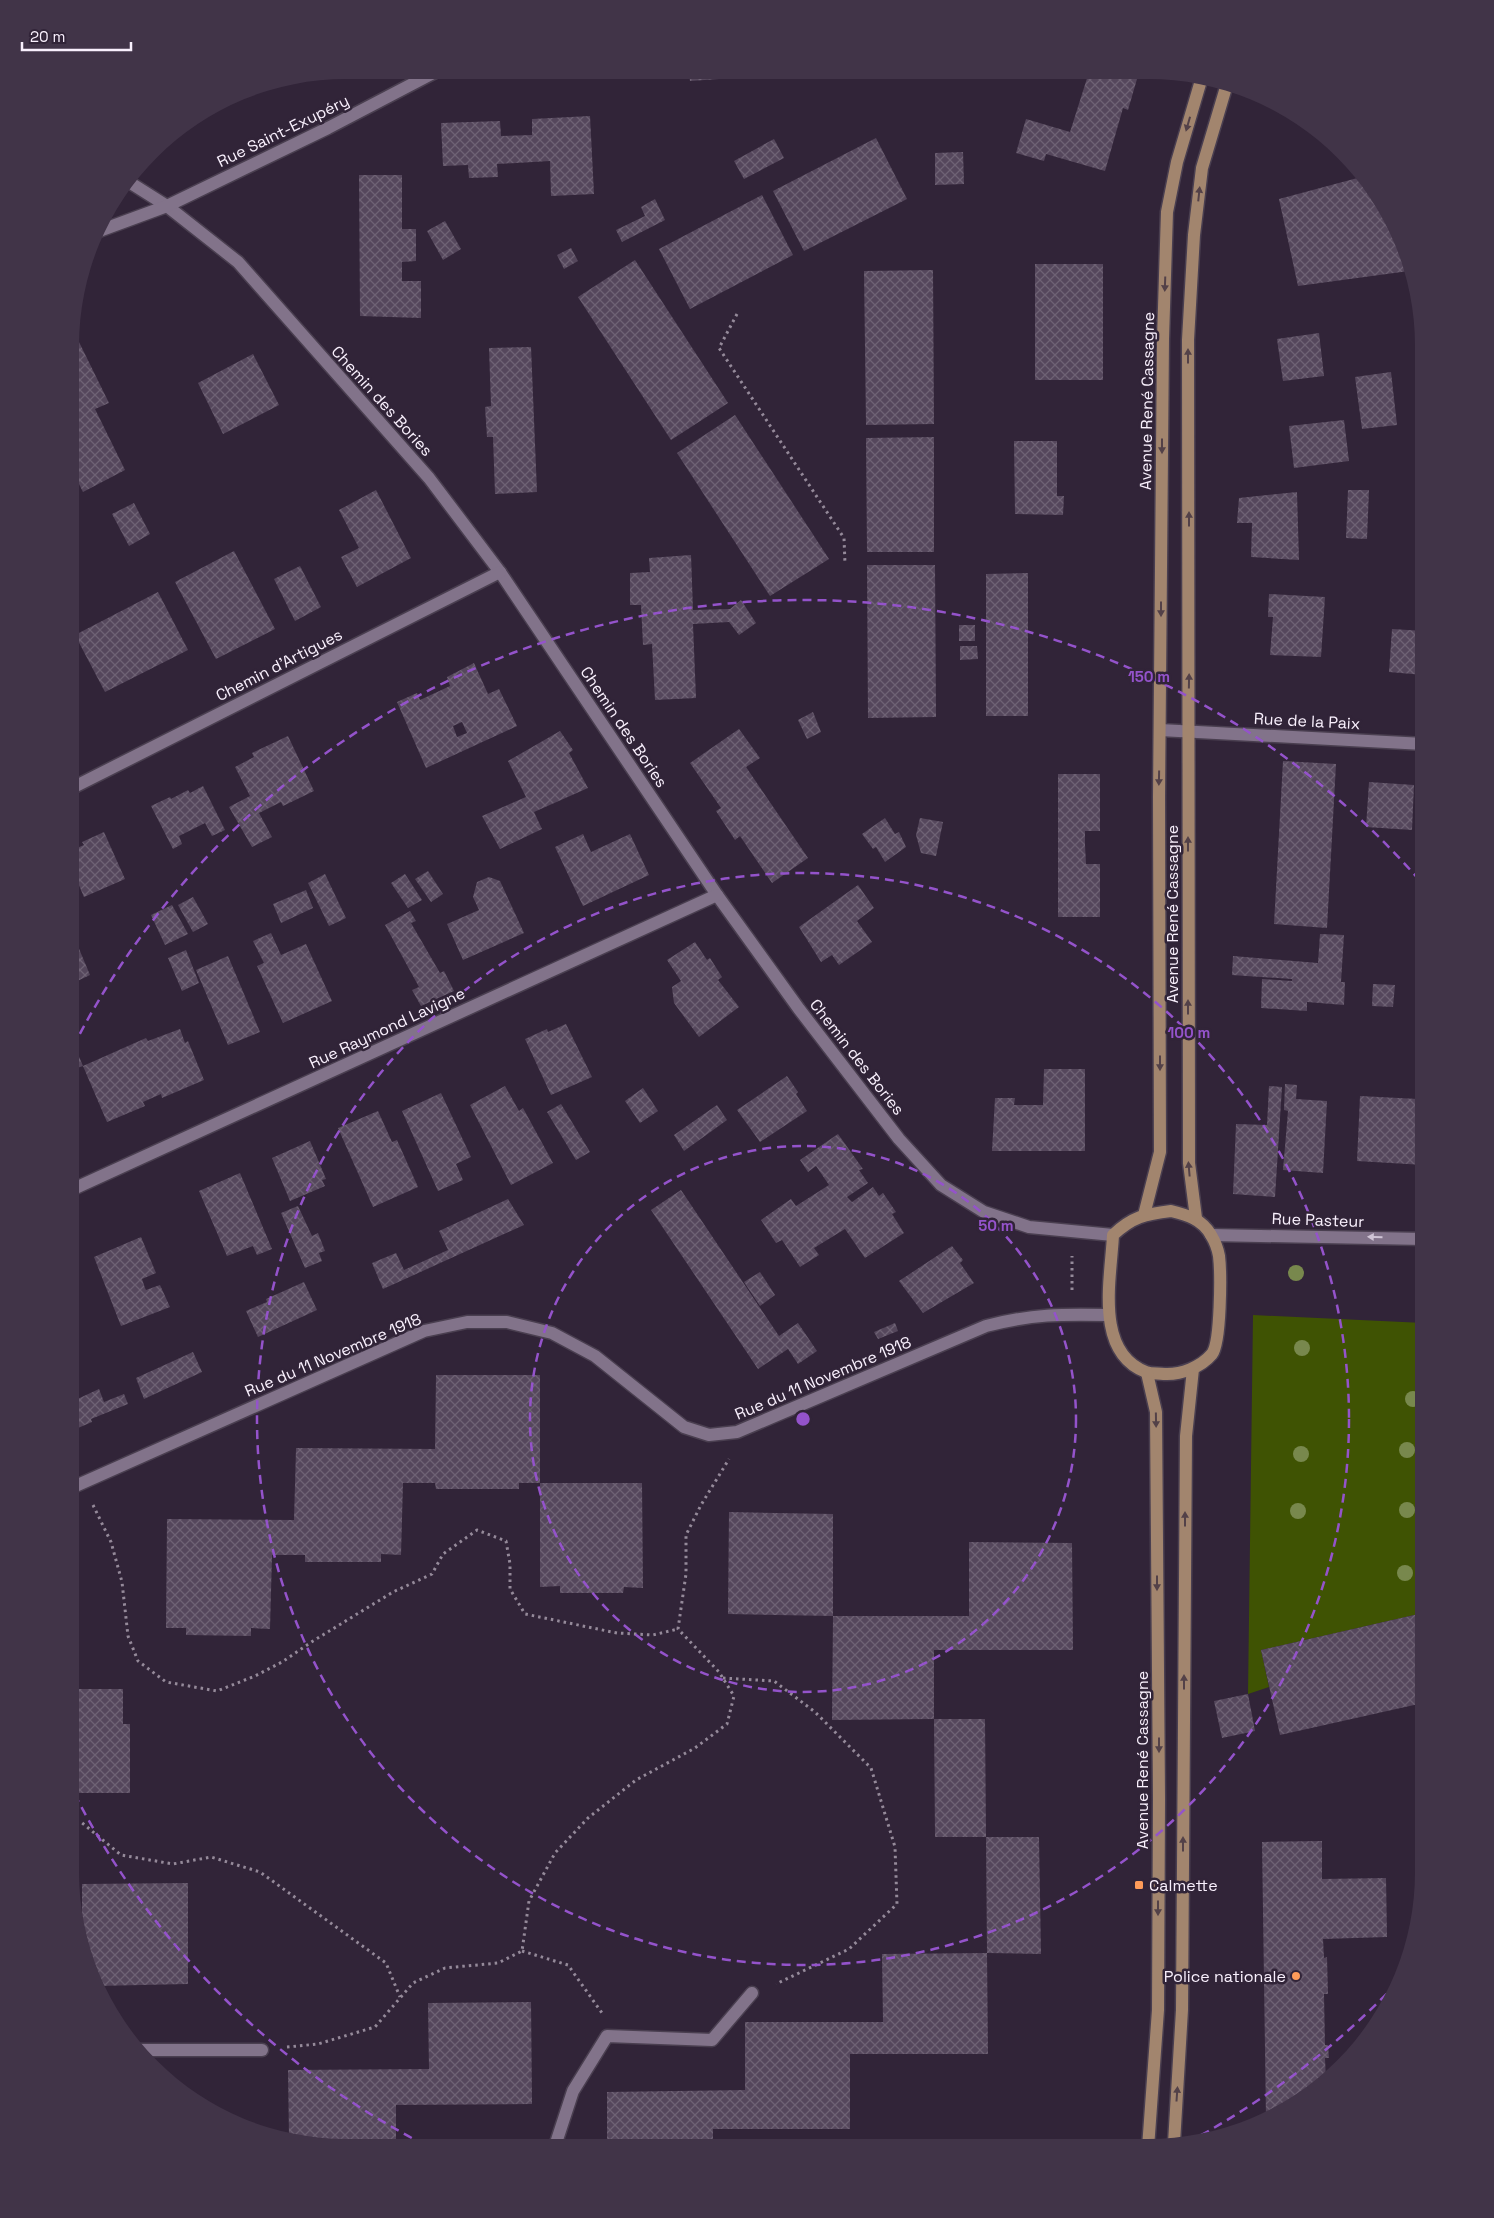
<svg xmlns="http://www.w3.org/2000/svg" width="1494" height="2218" font-family="'Space Grotesk',sans-serif">
  <style>
    .green { fill: #3f5303 }
    .building { fill: url(#building-cross-hatch); fill-rule: evenodd }
    .lines { fill: none; stroke-linecap: round; stroke-linejoin: round }
    .service-casing { stroke: #4a3f50; stroke-width: 15 }
    .minor-casing { stroke: #4a3f50; stroke-width: 15 }
    .secondary-casing { stroke: #4a3f50; stroke-width: 15 }
    .path { stroke: #958a9a; stroke-width: 3; stroke-dasharray: 2.5 4; stroke-linecap: butt }
    .service { stroke: #82738a; stroke-width: 12 }
    .minor { stroke: #82738a; stroke-width: 12 }
    .secondary { stroke: #a2856e; stroke-width: 12 }
    .tree { fill: #78884d }
    .oneway { fill: #534148 }
    .oneway2 { fill: #cfc4d5 }
    .ring { fill: none; stroke: #9453cb; stroke-width: 2.5; stroke-dasharray: 9 6 }
    .poi-dot { fill: #fe9b59; stroke: #312438; stroke-width: 2 }
    .labels { text-anchor: middle; dominant-baseline: central; stroke-width: 5; stroke-linejoin: round; paint-order: stroke }
    .street-label { font-size: 16px; fill: #f9f0fd; stroke: #312438 }
    .poi-label { font-size: 16px; fill: #f9f0fd; stroke: #312438; text-anchor: start }
    .centre { fill: #9453cb; stroke: #312438; stroke-width: 2.5 }
    .ring-label { font-size: 15px; text-anchor: middle; font-weight: bold; fill: #9453cb; stroke: #312438; stroke-width: 5; stroke-linejoin: round; paint-order: stroke }
  </style>
  <defs>
    <pattern id="building-cross-hatch" width="8" height="8" patternUnits="userSpaceOnUse" patternTransform="scale(1.25)"><rect width="8" height="8" fill="#55475c"/><path d="M0 0l8 8M0 8l8-8" fill="none" stroke="#6e6274"/></pattern>
  </defs>
  <rect width="100%" height="100%" fill="#312438"/>
  <!-- green -->
  <path class="green" d="M1253 1315 1424 1323 1423 1613 1261 1650 1269 1687 1248 1694Z"/>
  <!-- building -->
  <g class="building">
    <path d="M689 71H719V79L690 81Z"/>
    <path d="M1089 72H1134L1132 78 1137 79 1128 110 1123 108 1105 171 1046 154 1044 161 1016 153 1026 119 1070 132Z"/>
    <path d="M590 116 594 194 551 196 550 161 497 164 498 177 469 178 468 165 443 166 441 123 500 121 501 136 532 135V119Z"/>
    <path d="M876 138 907 199 804 251 773 191Z"/>
    <path d="M774 139 784 158 744 179 734 161Z"/>
    <path d="M963 152 964 184 935 185V153Z"/>
    <path d="M359 175H402V229H416V261L402 262V281H421V318L360 316Z"/>
    <path d="M1365 176 1403 240 1409 271 1298 286 1279 199Z"/>
    <path d="M762 195 793 255 690 309 659 249Z"/>
    <path d="M655 199 665 220 622 242 616 230 645 216 641 207Z"/>
    <path d="M445 221 461 249 443 260 427 231Z"/>
    <path d="M571 248 578 261 564 269 557 255Z"/>
    <path d="M635 260 728 403 671 440 578 297Z"/>
    <rect x="1035" y="264" width="68" height="116"/>
    <path d="M933 270 934 424 866 425 864 271Z"/>
    <path d="M1319 333 1324 376 1283 381 1277 339Z"/>
    <path d="M79 342 109 403 95 409 125 470 83 492 72 470V345Z"/>
    <path d="M531 347 537 492 495 494 493 437H487L485 407 491 406 489 348Z"/>
    <path d="M253 354 279 405 223 434 198 383Z"/>
    <path d="M1391 372 1397 425 1362 429 1355 377Z"/>
    <path d="M735 415 829 559 770 596 677 453Z"/>
    <path d="M1344 420 1349 461 1294 468 1289 426Z"/>
    <path d="M934 437V552H867L866 438Z"/>
    <path d="M1014 441H1057V496H1064L1063 515 1015 514Z"/>
    <path d="M376 490 411 558 357 587 341 557 359 548 339 510Z"/>
    <path d="M1348 490H1369L1367 539 1346 538Z"/>
    <path d="M1297 492 1299 560 1251 557 1252 523H1237L1239 498Z"/>
    <path d="M134 503 150 534 129 546 112 514Z"/>
    <path d="M234 551 275 629 216 659 175 582Z"/>
    <path d="M691 555 693 610 730 609 741 600 756 623 739 635 729 622 693 624 696 698 655 700 652 644 643 645 641 605H630V573L650 572 649 558Z"/>
    <path d="M867 565H935L936 717 868 718Z"/>
    <path d="M300 566 321 607 295 621 274 579Z"/>
    <path d="M1028 573V716H986V574Z"/>
    <path d="M158 592 188 650 105 692 75 635Z"/>
    <path d="M1269 594 1325 597 1321 657 1270 655 1273 617H1268Z"/>
    <rect x="959" y="625" width="16" height="16"/>
    <path d="M1392 629 1424 631V675L1389 672Z"/>
    <path d="M960 646H977L978 659 960 660Z"/>
    <path d="M474 663 488 694 499 689 517 726 426 768 397 702 417 693 420 700 450 686 447 677ZM462 722 467 733 457 737 453 726Z"/>
    <path d="M813 712 821 732 807 739 798 720Z"/>
    <path d="M739 729 760 758 746 767 808 858 772 883 740 836 735 840 716 811 721 808 690 763Z"/>
    <path d="M560 731 573 750 569 753 588 788 534 812 542 829 500 849 482 816 526 797 508 761Z"/>
    <path d="M288 736 314 791 283 806 281 802 259 813 272 837 252 847 229 807 250 796 235 767 254 757 252 753Z"/>
    <path d="M1283 761 1336 764 1327 928 1274 924Z"/>
    <path d="M1058 774H1100V831H1085V845L1086 864H1100V917H1058Z"/>
    <path d="M1369 782 1414 785 1412 830 1366 827Z"/>
    <path d="M203 786 225 830 212 836 205 823 179 836 182 844 173 849 151 806 170 797 171 799 188 790 190 793Z"/>
    <path d="M885 818 895 834 899 832 906 847 885 862 876 847 873 849 862 834Z"/>
    <path d="M920 818 943 822 936 856 921 853 916 835Z"/>
    <path d="M104 832 125 879 84 897 72 869V850L84 845 82 842Z"/>
    <path d="M583 834 591 852 630 834 649 875 583 906 555 847Z"/>
    <path d="M428 871 443 894 431 902 415 879Z"/>
    <path d="M325 874 346 918 329 926 308 883Z"/>
    <path d="M405 874 422 900 408 908 391 883Z"/>
    <path d="M489 877 500 881 524 933 463 960 447 924 479 910 473 897 477 882Z"/>
    <path d="M858 885 874 908 857 921 872 942 839 965 832 955 821 962 799 927Z"/>
    <path d="M306 890 313 908 281 923 273 904Z"/>
    <path d="M193 897 208 924 193 932 178 905Z"/>
    <path d="M172 905 188 934 165 945 151 915Z"/>
    <path d="M410 911 416 921 411 923 440 973 444 971 454 991 421 1006 412 990 419 987 385 925Z"/>
    <path d="M271 933 281 955 306 944 332 1001 283 1023 257 966 264 963 253 941Z"/>
    <path d="M1320 934 1344 935 1341 982H1345L1344 1005 1307 1002V1011L1261 1008 1262 979 1292 981V979L1232 975 1233 956 1318 963Z"/>
    <path d="M695 942 707 960 710 958 722 977 718 980 739 1007 699 1037 674 1003 672 987 681 981 667 960Z"/>
    <path d="M77 944 90 975 71 984V946Z"/>
    <path d="M186 950 199 983 182 991 168 958Z"/>
    <path d="M228 956 260 1032 228 1045 196 970Z"/>
    <path d="M1373 984 1395 985 1393 1007 1372 1006Z"/>
    <path d="M566 1024 592 1077 551 1095 525 1039 547 1029 548 1032Z"/>
    <path d="M180 1029 185 1043 188 1041 204 1080 162 1098 161 1094 143 1102 145 1106 107 1122 83 1066 71 1070V1038L83 1066 146 1038 148 1041Z"/>
    <path d="M1044 1069H1085V1151H992L995 1098H1015L1014 1105H1043Z"/>
    <path d="M787 1076 798 1092 796 1094 807 1111 760 1142 737 1110Z"/>
    <path d="M1285 1084 1297 1085 1296 1099 1327 1101 1323 1173 1283 1170 1288 1111 1284 1110Z"/>
    <path d="M505 1086 519 1111 523 1108 553 1163 511 1185 470 1105Z"/>
    <path d="M1269 1086 1282 1087 1275 1197 1233 1194 1236 1124 1267 1125Z"/>
    <path d="M643 1088 658 1111 640 1123 625 1101Z"/>
    <path d="M441 1093 471 1157 456 1164 463 1180 438 1191 402 1111Z"/>
    <path d="M1360 1096 1418 1099 1417 1116 1424 1117V1165L1357 1161Z"/>
    <path d="M561 1104 590 1152 576 1160 547 1112Z"/>
    <path d="M717 1105 727 1120 684 1151 674 1135Z"/>
    <path d="M378 1111 392 1142 397 1140 418 1187 373 1207 338 1128Z"/>
    <path d="M838 1134 863 1169 859 1170 868 1183 847 1197 852 1202 873 1187 879 1196 883 1193 896 1212 892 1214 904 1233 865 1258 845 1229 814 1248 819 1255 800 1267 782 1240 776 1243 761 1220 791 1199 796 1206 829 1185 816 1166 808 1172 800 1160Z"/>
    <path d="M310 1141 326 1179 322 1180 325 1186 290 1201 272 1158Z"/>
    <path d="M240 1173 272 1249 257 1255 253 1246 227 1256 199 1191Z"/>
    <path d="M681 1190 779 1336 798 1323 817 1351 798 1364 788 1349 758 1369 651 1210Z"/>
    <path d="M508 1199 524 1225 383 1289 372 1263 396 1253 404 1270 448 1250 439 1231Z"/>
    <path d="M298 1206 312 1236 318 1233 325 1251 319 1253 322 1261 305 1268 281 1213Z"/>
    <path d="M141 1237 156 1273 142 1279 145 1288 146 1290 160 1285 170 1307 121 1326 94 1257Z"/>
    <path d="M952 1246 963 1260 960 1263 974 1283 923 1313 899 1281Z"/>
    <path d="M760 1272 775 1295 760 1306 744 1282Z"/>
    <path d="M304 1282 317 1310 258 1337 246 1311 267 1302 266 1299Z"/>
    <path d="M895 1323 898 1331 878 1339 874 1332Z"/>
    <path d="M193 1352 202 1372 144 1399 136 1378Z"/>
    <path d="M436 1375H540V1483H519V1489H436L435 1483H403L401 1555 381 1554V1562H305V1555H272L270 1629 251 1628V1636L186 1635V1628H166L167 1519 294 1520 296 1448 435 1449Z"/>
    <path d="M99 1389 104 1402 124 1394 128 1404 91 1419 92 1422 78 1428 77 1426 71 1429 72 1417 71 1402Z"/>
    <path d="M540 1483H642L643 1588 624 1587 623 1593H560V1586L540 1587Z"/>
    <path d="M729 1512 833 1514V1616L728 1614Z"/>
    <path d="M969 1542 1072 1543 1073 1650H934V1719L832 1720 833 1616H969Z"/>
    <path d="M1423 1613V1703L1280 1735 1261 1650Z"/>
    <path d="M70 1689H123V1724H130V1793H70Z"/>
    <path d="M1248 1694 1255 1731 1222 1738 1214 1701Z"/>
    <path d="M934 1719H985L986 1837H935Z"/>
    <path d="M986 1837H1039L1041 1954 987 1953Z"/>
    <path d="M1322 1841V1879L1386 1878 1387 1937 1323 1939 1324 1958 1327 1957 1328 1994H1324L1325 2045H1328L1329 2058H1325L1326 2082 1266 2119 1262 1842Z"/>
    <path d="M188 1883V1984L96 1986 91 1978 82 1931V1884Z"/>
    <path d="M987 1953 988 2054H850V2129H713V2147L607 2146V2092L745 2090V2022H883L882 1954Z"/>
    <path d="M531 2002 532 2104 396 2105V2146H310L278 2137H289L288 2070 429 2069 428 2003Z"/>
  </g>
  <g class="lines">
    <defs>
      <g id="service">
        <path d="M137 2050H262"/>
        <path d="M555 2146 573 2091 607 2036 712 2040 752 1993"/>
      </g>
      <g id="minor">
        <path d="M129 182 167 206 238 262 429 478 500 572 717 895 799 1009 899 1139 941 1185 984 1212 1029 1227 1113 1235"/>
        <path d="M99 231 167 206 328 128 439 70"/>
        <path d="M1160 730 1424 744"/>
        <path d="M72 788 500 572"/>
        <path d="M71 1190 717 895"/>
        <path d="M1211 1235 1424 1239"/>
        <path d="M71 1488 424 1331 467 1322H507L552 1333 595 1356 684 1427 709 1435 737 1432 986 1326C1033 1314 1061 1314 1108 1315"/>
      </g>
      <g id="secondary">
        <path d="M1171 1211C1187 1215 1202 1219 1211 1235 1214 1240 1218 1250 1219 1256 1221 1273 1221 1342 1212 1354 1201 1367 1181 1375 1164 1374 1159 1373 1151 1374 1146 1372 1094 1352 1111 1278 1113 1235 1132 1217 1145 1214 1171 1211Z"/>
        <path d="M1144 1215 1160 1152 1159 797 1163 339 1167 212 1177 162 1202 77"/>
        <path d="M1196 1218 1189 1163 1188 340 1194 235 1202 168 1227 84"/>
        <path d="M1147 1373 1156 1412 1159 1799 1158 2010 1148 2148"/>
        <path d="M1174 2143 1182 2010 1186 1436 1193 1369"/>
      </g>
    </defs>
    <!-- service casing -->
    <use href="#service" class="service-casing"/>
    <!-- minor casing -->
    <use href="#minor" class="minor-casing"/>
    <!-- secondary casing -->
    <use href="#secondary" class="secondary-casing"/>
    <!-- path -->
    <g class="path">
      <path d="M737 314 719 348 844 538 845 564"/>
      <path d="M1072 1290V1256"/>
      <path d="M93 1505 111 1542 122 1582 128 1636 138 1661 166 1682 217 1691 255 1676 282 1662 313 1641 393 1592 432 1574 443 1554 477 1530 506 1541 510 1564V1589L525 1614 617 1633 653 1635 678 1629"/>
      <path d="M723 1678 774 1681 815 1712 871 1768 895 1847 897 1904 849 1949 776 1984"/>
      <path d="M70 1819 81 1822 121 1855 173 1864 211 1857 260 1872 386 1963 400 1997"/>
      <path d="M522 1951 568 1965 602 2013"/>
      <path d="M287 2047 318 2044 375 2027 413 1983 445 1968 498 1963 522 1951 529 1901 555 1853 588 1818 636 1780 695 1748 727 1724 734 1696 719 1672 678 1629 686 1574V1535L701 1505 729 1459"/>
    </g>
    <!-- service -->
    <use href="#service" class="service"/>
    <!-- minor -->
    <use href="#minor" class="minor"/>
    <!-- secondary -->
    <use href="#secondary" class="secondary"/>
  </g>
  <!-- trees -->
  <g class="tree">
    <circle cx="1296" cy="1273" r="8"/>
    <circle cx="1302" cy="1348" r="8"/>
    <circle cx="1413" cy="1399" r="8"/>
    <circle cx="1407" cy="1450" r="8"/>
    <circle cx="1301" cy="1454" r="8"/>
    <circle cx="1407" cy="1510" r="8"/>
    <circle cx="1298" cy="1511" r="8"/>
    <circle cx="1405" cy="1573" r="8"/>
  </g>
  <!-- one-way arrows -->
  <defs><path id="oneway-solid" d="M-6-.8H1V-3.2L6.5 0L1 3.2V.8H-6Z" transform="scale(1.25)"/></defs>
  <g class="oneway">
    <use href="#oneway-solid" transform="translate(1188 124) rotate(106)"/>
    <use href="#oneway-solid" transform="translate(1199 194) rotate(-84)"/>
    <use href="#oneway-solid" transform="translate(1165 284) rotate(92)"/>
    <use href="#oneway-solid" transform="translate(1188 356) rotate(-90)"/>
    <use href="#oneway-solid" transform="translate(1162 446) rotate(90)"/>
    <use href="#oneway-solid" transform="translate(1189 519) rotate(-90)"/>
    <use href="#oneway-solid" transform="translate(1161 609) rotate(90)"/>
    <use href="#oneway-solid" transform="translate(1189 681) rotate(-89)"/>
    <use href="#oneway-solid" transform="translate(1159 778) rotate(91)"/>
    <use href="#oneway-solid" transform="translate(1188 844) rotate(-90)"/>
    <use href="#oneway-solid" transform="translate(1188 1007) rotate(-90)"/>
    <use href="#oneway-solid" transform="translate(1160 1063) rotate(90)"/>
    <use href="#oneway-solid" transform="translate(1189 1169) rotate(-95)"/>
    <use href="#oneway-solid" transform="translate(1156 1420) rotate(89)"/>
    <use href="#oneway-solid" transform="translate(1185 1519) rotate(-90)"/>
    <use href="#oneway-solid" transform="translate(1157 1583) rotate(90)"/>
    <use href="#oneway-solid" transform="translate(1184 1682) rotate(-90)"/>
    <use href="#oneway-solid" transform="translate(1159 1745) rotate(90)"/>
    <use href="#oneway-solid" transform="translate(1183 1844) rotate(-90)"/>
    <use href="#oneway-solid" transform="translate(1158 1908) rotate(90)"/>
    <use href="#oneway-solid" transform="translate(1177 2094) rotate(-86)"/>
  </g>
  <use class="oneway2" href="#oneway-solid" transform="translate(1375 1237) rotate(-178)"/>
  <!-- distance rings -->
  <g class="ring">
    <circle cx="803" cy="1419" r="273"/>
    <circle cx="803" cy="1419" r="546"/>
    <path d="M1397 1983A819 819 0 0 1 1194 2139M425 2145A819 819 0 0 1 73 1791M73 1047A819 819 0 0 1 1421 882"/>
  </g>
  <!-- markers -->
  <g class="poi-dot">
    <rect x="1134" y="1880" width="10" height="10" rx="2.5"/>
    <circle cx="1296" cy="1976" r="5"/>
  </g>
  <g class="labels">
    <!-- street labels -->
    <g class="street-label">
      <text transform="translate(283 131) rotate(-26)">Rue Saint-Exupéry</text>
      <text transform="translate(382 401) rotate(48)">Chemin des Bories</text>
      <text transform="translate(1147 401) rotate(-89)">Avenue René Cassagne</text>
      <text transform="translate(279 665) rotate(-27)">Chemin d'Artigues</text>
      <text transform="translate(1307 721) rotate(3)">Rue de la Paix</text>
      <text transform="translate(624 727) rotate(56)">Chemin des Bories</text>
      <text transform="translate(1172 914) rotate(-90)">Avenue René Cassagne</text>
      <text transform="translate(387 1028) rotate(-25)">Rue Raymond Lavigne</text>
      <text transform="translate(857 1057) rotate(52)">Chemin des Bories</text>
      <text transform="translate(1318 1220) rotate(2)">Rue Pasteur</text>
      <text transform="translate(333 1355) rotate(-23)">Rue du 11 Novembre 1918</text>
      <text transform="translate(823 1378) rotate(-23)">Rue du 11 Novembre 1918</text>
      <text transform="translate(1142 1760) rotate(-90)">Avenue René Cassagne</text>
    </g>
    <!-- poi labels -->
    <g class="poi-label">
      <text x="1149" y="1885">Calmette</text>
      <text x="1286" y="1976" text-anchor="end">Police nationale</text>
    </g>
  </g>
  <!-- crop -->
  <path d="M0 0H1494V2218H0ZM346 79H1148A267 267 0 0 1 1415 346V1872A267 267 0 0 1 1148 2139H346A267 267 0 0 1 79 1872V346A267 267 0 0 1 346 79Z" fill="#413448" fill-rule="evenodd"/>
  <circle cx="803" cy="1419" r="8" class="centre"/>
  <g class="ring-label">
    <text x="1149" y="682">150 m</text>
    <text x="1189" y="1038">100 m</text>
    <text x="996" y="1231">50 m</text>
  </g>
  <!-- scale -->
  <path d="M22 42v8h109v-8" fill="none" stroke="#f9f0fd" stroke-width="2.5"/>
  <text x="30" y="42" font-size="15" fill="#f9f0fd" stroke="#312438" stroke-width="4" paint-order="stroke">20 m</text>
</svg>
